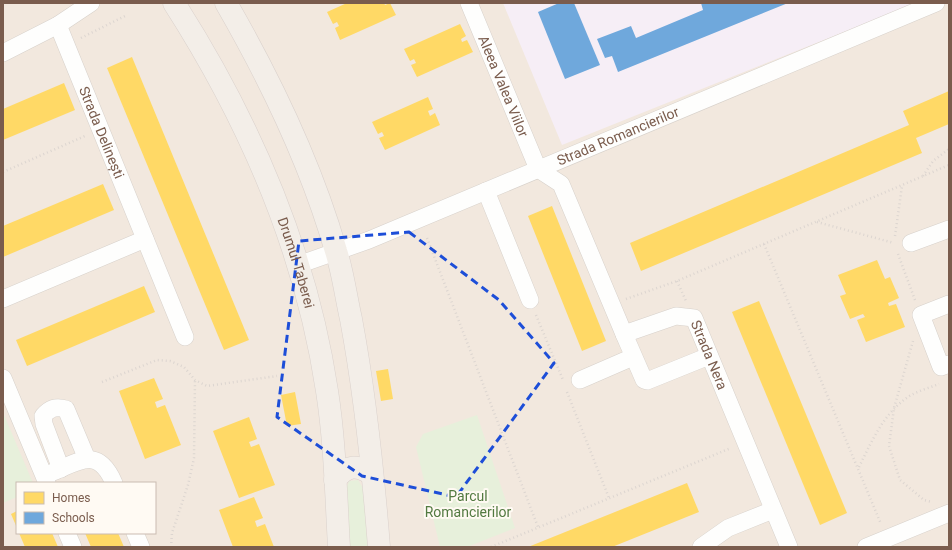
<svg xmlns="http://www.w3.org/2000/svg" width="952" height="550" font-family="Roboto,sans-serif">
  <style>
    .residential { fill: #f2e8de; fill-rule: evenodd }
    .education { fill: #f6eef6 }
    .green { fill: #e7f0db }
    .homes { fill: #ffd966 }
    .schools { fill: #6fa8dc }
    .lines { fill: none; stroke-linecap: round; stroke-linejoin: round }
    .minor-casing { stroke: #d7d1cb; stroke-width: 18 }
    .major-casing { stroke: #dad1cc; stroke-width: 23 }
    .path { stroke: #dcd5d0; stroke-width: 2.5; stroke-dasharray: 1 3; stroke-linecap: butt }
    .minor { stroke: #fefefd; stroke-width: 17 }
    .major { stroke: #f3eee8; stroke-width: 22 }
    .marked { fill: none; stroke: #1d4ed8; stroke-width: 3; stroke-dasharray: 8 5; stroke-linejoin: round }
    .labels { text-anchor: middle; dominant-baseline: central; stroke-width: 4; stroke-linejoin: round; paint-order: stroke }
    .street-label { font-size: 14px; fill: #7a5c4d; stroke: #fffaf3 }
    .park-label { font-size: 14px; fill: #537a41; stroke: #fffaf3 }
  </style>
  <rect width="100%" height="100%" fill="#f9f5f0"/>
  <!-- residential -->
  <path class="residential" d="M3 3H949V547H3ZM17 483H155V533H17Z"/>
  <!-- education -->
  <path class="education" d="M503 3H916L562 145Z"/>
  <!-- green -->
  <g class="green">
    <path d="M3 415H4L33 483H17V497L3 503Z"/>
    <path d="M477 415 515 528 467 547H440L416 447 423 434Z"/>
    <path d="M358 480 363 488 368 547H347L344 495 349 481Z"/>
  </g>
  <!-- homes -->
  <g class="homes">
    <path d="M347 3H384L385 5 390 3 396 15 340 40 335 28 339 26 337 22 333 24 327 12Z"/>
    <path d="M460 24 466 36 461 39 462 42 467 40 473 52 417 77 411 65 416 63 414 59 410 61 404 49Z"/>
    <path d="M132 57 249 340 224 350 107 68Z"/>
    <path d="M64 83 75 110 3 140V109Z"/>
    <path d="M949 91V124L916 138 922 153 641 271 630 243 909 125 903 111Z"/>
    <path d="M428 97 433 109 428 111 430 116 435 113 440 125 385 150 379 138 384 136 382 132 378 134 372 122Z"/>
    <path d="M103 184 114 210 3 257V226Z"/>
    <path d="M552 206 606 341 582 351 528 216Z"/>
    <path d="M877 260 885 279 890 277 899 298 888 303 889 306 896 304 905 327 866 342 857 320 865 317 863 314 850 319 840 296 846 294 838 275Z"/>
    <path d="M144 286 155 312 27 366 16 340Z"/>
    <path d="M759 301 847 513 820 525 732 312Z"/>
    <path d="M388 369 393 399 381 401 376 371Z"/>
    <path d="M154 378 163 399 155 402 157 408 165 405 181 445 145 459 119 391Z"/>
    <path d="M295 392 301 424 287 426 281 395Z"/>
    <path d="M249 417 257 439 249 442 251 447 259 444 275 485 239 498 213 431Z"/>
    <path d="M687 483 699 512 612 547H528Z"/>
    <path d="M254 497 263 518 255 521 257 527 265 524 274 547H233L219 510Z"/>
    <path d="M17 511V528L11 514Z"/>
    <path d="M19 533H52L58 547H25Z"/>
    <path d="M85 533H118L124 547H91Z"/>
  </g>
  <!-- schools -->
  <g class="schools">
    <path d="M559 3H574L600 65 565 79 538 12Z"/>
    <path d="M701 3H788L618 72 612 56 605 58 597 39 631 26 636 38 703 10Z"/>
  </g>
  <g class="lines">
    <defs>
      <g id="minor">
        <path id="s1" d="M469 3 538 169 561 184 624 334 676 316 694 318 789 547"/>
        <path id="s2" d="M58 25 185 337"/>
        <path d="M3 53 58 25 91 3"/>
        <path d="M486 191 530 300"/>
        <path d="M911 243 949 229"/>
        <path id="s3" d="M298 265 369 240 936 3"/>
        <path d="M3 299 145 239"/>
        <path d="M949 304 921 315 941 367 949 364"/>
        <path d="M624 334 644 380 647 381 709 356"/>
        <path d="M3 378 47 483"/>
        <path d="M580 380 633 357"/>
        <path d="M61 469 44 424 43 416C50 408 56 406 66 409L87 459"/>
        <path d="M51 473C80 461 98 446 114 483"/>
        <path d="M67 533 73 547"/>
        <path d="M135 533 141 547"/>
        <path d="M701 547 728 528 773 510"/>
        <path d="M866 547 949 513"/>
      </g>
      <g id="major">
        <path id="s4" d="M174 3C249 120 306 252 327 391 335 442 336 495 339 547"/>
        <path d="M226 3C271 81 311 164 336 251 343 273 346 297 351 319 365 394 373 470 379 547"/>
        <path d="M335 480C347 464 357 465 372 474"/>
      </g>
    </defs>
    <!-- minor casing -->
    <use href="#minor" class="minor-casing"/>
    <!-- major casing -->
    <use href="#major" class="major-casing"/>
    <!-- path -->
    <g class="path">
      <path d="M81 38 127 15"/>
      <path d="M3 172 85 136"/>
      <path d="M923 176 933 161 949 149"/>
      <path d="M817 222 894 243"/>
      <path d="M895 236 902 186"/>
      <path d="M427 238 538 527"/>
      <path d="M764 244 881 524"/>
      <path d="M898 254 915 300"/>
      <path d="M677 281 686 301"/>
      <path d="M626 299 677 281 949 165"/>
      <path d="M536 315 563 380"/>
      <path d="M913 341 894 408 889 446 900 480 924 500 932 502"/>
      <path d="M102 382 157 360 170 361 184 367 195 380 207 386 277 376"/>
      <path d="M567 392 609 498"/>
      <path d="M859 467C872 441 883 414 908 397 917 391 929 388 939 384"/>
      <path d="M171 547 172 533 188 485 194 458 195 380"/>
      <path d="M491 547 731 448"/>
    </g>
    <!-- minor -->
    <use href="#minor" class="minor"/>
    <!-- major -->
    <use href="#major" class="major"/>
  </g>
  <!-- marked area -->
  <path class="marked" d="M409 232 499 300 554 363 456 497 362 476 277 417 299 241Z"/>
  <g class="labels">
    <!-- street labels -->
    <g class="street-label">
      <text stroke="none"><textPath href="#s1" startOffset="90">Aleea Valea Viilor</textPath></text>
      <text stroke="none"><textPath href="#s2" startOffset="116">Strada Delinești</textPath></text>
      <text stroke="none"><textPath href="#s3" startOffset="345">Strada Romancierilor</textPath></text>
      <text stroke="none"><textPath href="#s4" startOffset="288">Drumul Taberei</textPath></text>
      <text stroke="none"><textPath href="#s1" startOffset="483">Strada Nera</textPath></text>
    </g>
    <!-- park labels -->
    <g class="park-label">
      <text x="468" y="496">Parcul<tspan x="468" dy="16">Romancierilor</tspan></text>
    </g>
  </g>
  <!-- border -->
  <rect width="952" height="550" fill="none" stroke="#7a5c4d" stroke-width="8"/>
  <!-- legend -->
  <rect x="16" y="482" width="140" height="52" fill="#fffaf3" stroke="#cabbb1"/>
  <rect x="24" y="492" width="20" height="12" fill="#ffd966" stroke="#cabbb1"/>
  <text x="52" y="502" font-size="12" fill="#7a5c4d">Homes</text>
  <rect x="24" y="512" width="20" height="12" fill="#6fa8dc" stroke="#cabbb1"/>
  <text x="52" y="522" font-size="12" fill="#7a5c4d">Schools</text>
</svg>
